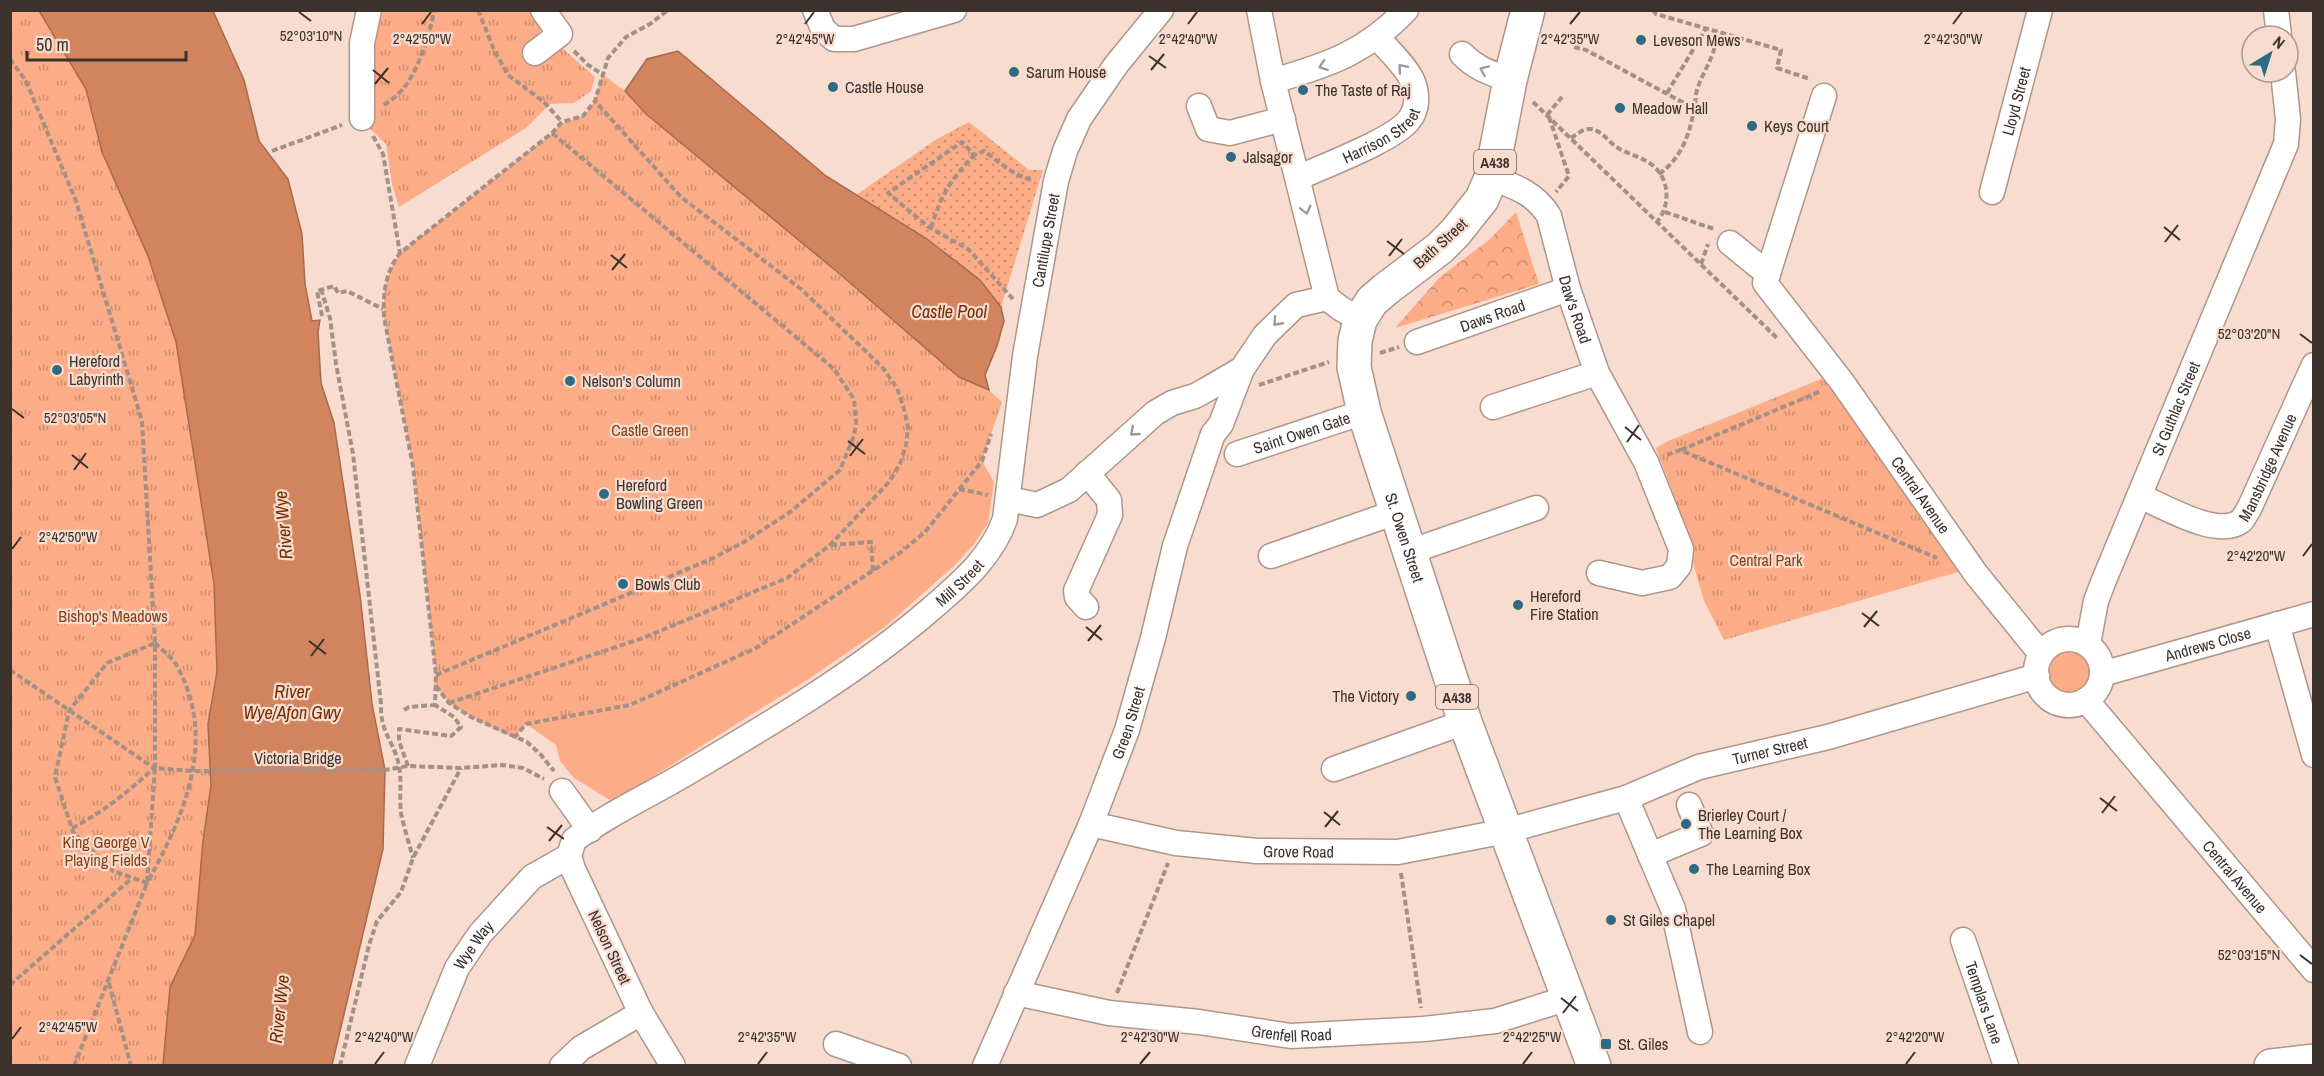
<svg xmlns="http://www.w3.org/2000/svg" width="2324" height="1076" font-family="'Archivo Narrow',sans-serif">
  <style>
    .grass { fill: #fcad87 }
    .forest { fill: url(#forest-crowns) }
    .park { fill: url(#park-tufts) }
    .garden { fill: url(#garden-dots) }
    .water { fill: #d2845e; stroke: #a56b4f; stroke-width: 1.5 }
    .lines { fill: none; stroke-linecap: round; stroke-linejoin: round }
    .minor-casing { stroke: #af968a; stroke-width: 27 }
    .highway-casing { stroke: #af968a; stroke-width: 36 }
    .path { stroke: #a39086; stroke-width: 4; stroke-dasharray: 6 3; stroke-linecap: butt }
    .minor { stroke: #fff; stroke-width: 24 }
    .highway { stroke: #fff; stroke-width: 33 }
    .oneway { stroke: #9e9896 }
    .ticks { fill: none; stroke: #3c322d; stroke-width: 2 }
    .poi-dot { fill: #2e6a81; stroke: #f7dccf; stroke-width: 2 }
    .labels { text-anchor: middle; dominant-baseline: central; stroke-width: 4.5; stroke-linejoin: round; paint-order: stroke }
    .shield { fill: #f7dccf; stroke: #74655e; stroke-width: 1.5 }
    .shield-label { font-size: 15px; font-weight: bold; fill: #3c322d }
    .poi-label { font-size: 16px; fill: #3c322d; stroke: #f7dccf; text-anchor: start }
    .street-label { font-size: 16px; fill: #3c322d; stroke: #f7dccf }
    .park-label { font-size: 16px; fill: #873f15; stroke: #f7dccf }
    .water-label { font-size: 18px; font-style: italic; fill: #742d00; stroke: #f7dccf }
    .ticks-label { font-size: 15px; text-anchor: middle; fill: #3c322d; stroke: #f7dccf; stroke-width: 4.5; stroke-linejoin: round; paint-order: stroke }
  </style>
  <defs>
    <pattern id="forest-crowns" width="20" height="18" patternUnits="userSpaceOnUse" patternTransform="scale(1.5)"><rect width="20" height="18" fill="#fcad87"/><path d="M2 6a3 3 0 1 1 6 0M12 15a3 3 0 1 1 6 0" fill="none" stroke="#cd8d6f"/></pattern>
    <pattern id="park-tufts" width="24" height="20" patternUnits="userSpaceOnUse" patternTransform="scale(1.5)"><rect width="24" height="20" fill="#fcad87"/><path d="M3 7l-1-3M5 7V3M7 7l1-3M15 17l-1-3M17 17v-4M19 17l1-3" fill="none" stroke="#cd8d6f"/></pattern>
    <pattern id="garden-dots" width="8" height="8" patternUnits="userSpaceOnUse" patternTransform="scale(1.5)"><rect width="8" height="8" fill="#fcad87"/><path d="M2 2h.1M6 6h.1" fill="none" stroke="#cd8d6f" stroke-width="1.8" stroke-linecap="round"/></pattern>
  </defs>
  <rect width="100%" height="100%" fill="#f7dccf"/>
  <!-- grass -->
  <g class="grass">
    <path d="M982 461 994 482 988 523 974 544 955 565 886 626 810 678 641 784 610 800 574 778 560 761 556 745 526 724 630 705 756 648 901 552 925 532Z"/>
    <circle cx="2070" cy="672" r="32"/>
  </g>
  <!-- forest -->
  <path class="forest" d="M1516 212 1539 284 1395 328 1440 277 1489 240Z"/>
  <!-- park -->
  <g class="park">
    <path d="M10 11H38L86 89 102 152 148 256 176 342 214 584 217 672 208 724 211 785 195 935 170 987 163 1065H11Z"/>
    <path d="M379 11H535C546 26 539 36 531 51L561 47 595 77 591 91 574 103 550 104 526 128 399 207 392 184 386 144 361 120Z"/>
    <path d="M602 74 625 91 646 114 841 275 959 377 989 390 1002 402 982 461 925 532 901 552 756 648 630 705 526 724 514 738 471 717 449 703 434 684 436 675 413 466 384 317C383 293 385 273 400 253L552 133C565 119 566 124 581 116 595 109 598 88 602 74Z"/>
    <path d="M1826 377 1943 546 1958 572 1724 640 1704 601 1693 563 1689 536 1656 448 1668 441Z"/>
  </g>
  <!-- garden -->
  <path class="garden" d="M969 122 1029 170H1043L1001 307 980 280 927 239 856 195 937 139Z"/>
  <!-- water -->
  <g class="water">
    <path d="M39 11H213L244 80 259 141 288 179 302 234 305 284 312 321 320 320 318 332 321 383 334 423 360 595 372 704 385 770 383 849 332 1065H163L170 987 195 935 203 841 211 785 208 724 217 672 214 584 176 342 148 256 102 152 86 89Z"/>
    <path d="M678 51 826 176 927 239 980 280 1001 307 1004 321 997 346 985 375 989 390 959 377 841 275 646 114 625 91 647 59Z"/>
  </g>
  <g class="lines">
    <defs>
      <g id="minor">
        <path d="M815 10 823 29 834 39H854L954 10"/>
        <path d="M1259 10 1273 81 1327 298 1340 308 1360 320"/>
        <path d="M2276 10 2279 36"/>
        <path d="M535 53 560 34 543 10"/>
        <path d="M1462 54C1476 69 1491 73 1510 80"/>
        <path d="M1273 81C1328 65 1365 53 1406 10"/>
        <path id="s1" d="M1824 96 1765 283 1842 382 1976 574 2041 654"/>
        <path d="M1199 106 1208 129 1230 133 1283 119"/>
        <path d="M362 118V43L369 10"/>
        <path id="s2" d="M1298 178C1323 166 1394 140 1409 120 1418 109 1418 93 1412 80 1405 65 1388 50 1377 37"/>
        <path id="s3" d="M1491 178C1515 186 1536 194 1549 216L1568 289 1597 373 1646 462 1681 549 1679 566 1670 577 1642 583 1599 573"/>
        <path id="s4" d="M1992 192 2040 10"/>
        <path d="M1730 243 1768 274"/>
        <path id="s5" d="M1417 342 1568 289"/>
        <path d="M2303 389 2314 365"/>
        <path d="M1493 407 1597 373"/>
        <path id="s6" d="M1237 454 1364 412"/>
        <path id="s7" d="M2140 496C2163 506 2218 539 2241 521 2244 518 2246 513 2249 509L2303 389 2314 387"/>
        <path d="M1009 499 1037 505 1069 490 1155 413 1172 403 1195 396 1206 390 1242 369 1265 335 1296 305 1327 298"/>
        <path d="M1409 552 1536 508"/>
        <path d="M1271 556 1396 512"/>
        <path d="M1086 607 1077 597 1076 591 1110 515 1109 500 1087 473"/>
        <path d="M2277 624 2314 755"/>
        <circle cx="2069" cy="672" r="33"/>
        <path id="s8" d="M2088 644 2096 601 2104 580 2286 144 2288 119 2283 72"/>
        <path id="s9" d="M2102 674 2314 614"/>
        <path id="s10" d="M2086 700 2314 970"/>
        <path d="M1334 769 1465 722"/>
        <path d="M562 791 590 830"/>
        <path d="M1626 798 1673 909 1700 1032"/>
        <path id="s11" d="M1091 824 1176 843 1257 851 1398 852 1506 831 1571 813 1626 798 1699 767 1828 737 2037 676"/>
        <path d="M1650 855 1701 834 1689 805"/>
        <path id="s12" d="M1963 940 2006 1066"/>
        <path id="s13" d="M1016 993 1109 1013 1199 1022 1291 1036 1424 1029 1495 1021 1568 998"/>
        <path d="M836 1044 899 1066"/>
        <path id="s14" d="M417 1066 457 968 480 934 532 877 569 856"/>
        <path d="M562 1066 581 1048 641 1013"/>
        <path id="s15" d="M673 1066 641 1013 573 869 569 856 574 840C608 814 650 795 687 773 771 723 857 673 931 609 961 583 992 557 1005 519L1025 356 1056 181 1065 151 1079 119 1116 65 1161 10"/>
        <path id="s16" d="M985 1066 1091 824 1127 730 1153 638 1175 546 1213 434 1221 424 1242 369"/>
      </g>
      <g id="highway">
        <path id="s17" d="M1528 10 1510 80 1491 178 1482 199 1455 233 1440 248 1386 289 1372 301 1360 320 1355 341 1354 367 1364 412 1465 722 1594 1066"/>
        <path d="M2271 1066 2314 1061"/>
      </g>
    </defs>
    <!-- minor casing -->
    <use href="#minor" class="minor-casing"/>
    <!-- highway casing -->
    <use href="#highway" class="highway-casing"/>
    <!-- path -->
    <g class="path">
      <path d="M478 10 494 50 508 75 544 102 562 122"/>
      <path d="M1653 10 1656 14 1781 50 1777 68 1810 79"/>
      <path d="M1574 47 1586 50 1695 109"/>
      <path d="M574 51 588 65 602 74"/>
      <path d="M10 59 26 81 76 201 142 421 155 643V768L193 771 385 770 408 766 461 768 502 765 523 768 544 779"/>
      <path d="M1667 93 1705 30"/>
      <path d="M1533 102 1778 339"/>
      <path d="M384 105C390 101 397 96 402 90 417 74 431 32 434 10"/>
      <path d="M1547 115 1562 97"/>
      <path d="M1549 117 1569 176 1556 192"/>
      <path d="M373 136 383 154 400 253"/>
      <path d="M1571 138C1577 134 1584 128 1591 129 1603 131 1608 142 1618 148 1628 154 1641 157 1651 164 1670 178 1671 205 1657 222"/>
      <path d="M272 151 342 125"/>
      <path d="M1659 174C1681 159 1690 134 1694 109 1696 103 1695 96 1697 90 1703 70 1717 55 1716 33"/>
      <path d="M1665 212 1714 229"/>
      <path d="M931 228C942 193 950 181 974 155"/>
      <path d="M1701 264 1708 244"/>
      <path d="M321 289 330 318 336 364 353 454 381 704C380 734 394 740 399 766 402 781 399 797 401 813 404 828 409 843 413 858"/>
      <path d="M1013 299 968 249 930 228 888 193 962 142 974 155 984 151C998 161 1016 178 1034 180"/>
      <path d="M322 316 317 291 334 286 338 293 347 291 383 309"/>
      <path d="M1380 353 1399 347"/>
      <path d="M1259 385 1329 362"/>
      <path d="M1681 450 1821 391"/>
      <path d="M1667 455 1680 450 1937 558"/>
      <path d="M959 489 988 495"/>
      <path d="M831 545 871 542 873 571"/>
      <path d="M155 643C162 650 172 657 177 666 218 740 184 816 147 883L113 871 73 832 55 777 69 711 107 663Z"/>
      <path d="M10 670 154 768"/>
      <path d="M436 675 709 560 744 542 790 512 840 470 854 436 856 422 854 399 834 369 552 133"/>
      <path d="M436 686 449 703 471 717 527 742 541 755 554 771"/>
      <path d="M449 703 643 638 787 578 830 545 889 482 900 464 906 445 908 427 904 409 897 388 883 368 801 289 681 197 595 101"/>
      <path d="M404 710 409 707 435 705"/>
      <path d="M514 738 526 724 630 705 756 648 901 552 925 532 982 461 991 434"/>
      <path d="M408 766 399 741V729L451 736 461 727 454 717 435 705 436 675 413 466 384 317C383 293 385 273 400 253L552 133 562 122 583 116 595 101 608 58 626 37 650 24 668 10"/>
      <path d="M72 828C103 812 128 792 154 768"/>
      <path d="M1401 873 1421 1008"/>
      <path d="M109 983 131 1066"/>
      <path d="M10 985 131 879"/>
      <path d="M1117 993 1168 863"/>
      <path d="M74 1066 147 883 155 768"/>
      <path d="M340 1066 369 945 377 921 401 892 413 858 461 768"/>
    </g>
    <!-- minor -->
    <use href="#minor" class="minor"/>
    <!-- highway -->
    <use href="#highway" class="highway"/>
  </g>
  <!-- one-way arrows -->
  <defs><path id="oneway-chevron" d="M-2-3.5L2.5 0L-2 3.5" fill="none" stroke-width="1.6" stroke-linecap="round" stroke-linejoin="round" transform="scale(1.5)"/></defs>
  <g class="oneway">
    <use href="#oneway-chevron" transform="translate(1323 66) rotate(161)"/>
    <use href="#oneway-chevron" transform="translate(1402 68) rotate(-130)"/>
    <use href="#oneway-chevron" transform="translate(1484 70) rotate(-156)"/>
    <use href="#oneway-chevron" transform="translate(1306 210) rotate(76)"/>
    <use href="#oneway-chevron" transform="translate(1277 322) rotate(132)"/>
    <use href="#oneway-chevron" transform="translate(1134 432) rotate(139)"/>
  </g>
  <!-- ticks -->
  <path class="ticks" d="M299 12 311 21M422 24 431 12M805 24 814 12M1188 24 1197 12M1570 24 1580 12M1953 24 1962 12M1149 56 1166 68M373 70 389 83M1151 70 1164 54M375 84 388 68M2164 227 2180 240M1387 241 1404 254M2165 242 2178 225M611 255 627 268M1389 256 1402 239M612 270 625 254M2300 334 2312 343M12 409 24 418M1625 427 1641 440M848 441 865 454M1627 442 1639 425M72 455 88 468M850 456 863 439M74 470 86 453M12 549 21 537M2303 556 2312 544M1862 613 1879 626M1086 627 1102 640M1864 627 1877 611M309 641 326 654M1088 641 1101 625M311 656 324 639M2100 798 2117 811M1324 812 1340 825M2102 813 2115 796M547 827 564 839M1325 827 1338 811M549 841 562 825M2300 955 2312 964M1561 998 1578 1011M1563 1013 1576 996M12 1039 21 1027M375 1064 384 1052M758 1064 767 1052M1140 1064 1150 1052M1523 1064 1532 1052M1906 1064 1915 1052"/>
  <!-- markers -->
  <g class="poi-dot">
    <circle cx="1641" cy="40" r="6"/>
    <circle cx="1014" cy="72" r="6"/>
    <circle cx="833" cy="87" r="6"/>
    <circle cx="1303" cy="90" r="6"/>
    <circle cx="1620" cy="108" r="6"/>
    <circle cx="1752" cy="126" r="6"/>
    <circle cx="1231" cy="157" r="6"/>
    <circle cx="57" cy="370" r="6"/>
    <circle cx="570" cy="381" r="6"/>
    <circle cx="604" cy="494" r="6"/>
    <circle cx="623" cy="584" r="6"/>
    <circle cx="1518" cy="605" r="6"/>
    <circle cx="1411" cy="696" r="6"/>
    <circle cx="1686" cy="824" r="6"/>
    <circle cx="1694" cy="869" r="6"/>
    <circle cx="1611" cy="920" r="6"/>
    <rect x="1600" y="1038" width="12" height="12" rx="3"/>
  </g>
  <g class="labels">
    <!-- shield labels -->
    <g class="shield">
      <rect x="1474" y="150" width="42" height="24" rx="4.5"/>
      <rect x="1436" y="685" width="42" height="24" rx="4.5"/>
    </g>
    <g class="shield-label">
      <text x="1495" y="162">A438</text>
      <text x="1457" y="697">A438</text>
    </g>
    <!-- poi labels -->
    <g class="poi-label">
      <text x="1653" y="40">Leveson Mews</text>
      <text x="1026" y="72">Sarum House</text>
      <text x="845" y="87">Castle House</text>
      <text x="1315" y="90">The Taste of Raj</text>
      <text x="1632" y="108">Meadow Hall</text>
      <text x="1764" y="126">Keys Court</text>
      <text x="1243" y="157">Jalsagor</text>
      <text x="69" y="361">Hereford<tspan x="69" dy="18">Labyrinth</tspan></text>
      <text x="582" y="381">Nelson's Column</text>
      <text x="616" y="485">Hereford<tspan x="616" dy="18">Bowling Green</tspan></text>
      <text x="635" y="584">Bowls Club</text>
      <text x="1530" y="596">Hereford<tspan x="1530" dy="18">Fire Station</tspan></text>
      <text x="1399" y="696" text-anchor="end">The Victory</text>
      <text x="1698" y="815">Brierley Court /<tspan x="1698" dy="18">The Learning Box</tspan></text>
      <text x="1706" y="869">The Learning Box</text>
      <text x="1623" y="920">St Giles Chapel</text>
      <text x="1618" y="1044">St. Giles</text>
    </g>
    <!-- street labels -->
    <g class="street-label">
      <text stroke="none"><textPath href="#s4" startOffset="94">Lloyd Street</textPath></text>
      <text stroke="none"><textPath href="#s2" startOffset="94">Harrison Street</textPath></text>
      <text stroke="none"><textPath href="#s15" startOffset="1077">Cantilupe Street</textPath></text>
      <text transform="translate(1440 243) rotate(-42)">Bath Street</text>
      <text stroke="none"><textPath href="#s3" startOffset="168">Daw's Road</textPath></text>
      <text stroke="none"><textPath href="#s5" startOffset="80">Daws Road</textPath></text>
      <text stroke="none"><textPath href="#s8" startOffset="252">St Guthlac Street</textPath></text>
      <text stroke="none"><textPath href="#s6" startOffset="68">Saint Owen Gate</textPath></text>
      <text stroke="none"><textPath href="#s7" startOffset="168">Mansbridge Avenue</textPath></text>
      <text stroke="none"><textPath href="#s1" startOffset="459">Central Avenue</textPath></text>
      <text stroke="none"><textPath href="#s17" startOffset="594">St. Owen Street</textPath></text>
      <text stroke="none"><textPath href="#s15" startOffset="716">Mill Street</textPath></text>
      <text stroke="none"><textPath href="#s9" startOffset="110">Andrews Close</textPath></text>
      <text stroke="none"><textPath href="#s16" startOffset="372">Green Street</textPath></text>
      <text stroke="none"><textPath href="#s11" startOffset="696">Turner Street</textPath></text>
      <text x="298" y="758">Victoria Bridge</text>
      <text stroke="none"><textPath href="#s11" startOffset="210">Grove Road</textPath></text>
      <text stroke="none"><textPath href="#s10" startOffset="231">Central Avenue</textPath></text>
      <text stroke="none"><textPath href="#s14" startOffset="134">Wye Way</textPath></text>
      <text transform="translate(610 947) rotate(65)">Nelson Street</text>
      <text stroke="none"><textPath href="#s12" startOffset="66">Templars Lane</textPath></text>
      <text stroke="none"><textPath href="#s13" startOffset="279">Grenfell Road</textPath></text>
    </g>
    <!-- park labels -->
    <g class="park-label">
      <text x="650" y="430">Castle Green</text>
      <text x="1766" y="560">Central Park</text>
      <text x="113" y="616">Bishop's Meadows</text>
      <text x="106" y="842">King George V<tspan x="106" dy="18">Playing Fields</tspan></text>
    </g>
    <!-- water labels -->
    <g class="water-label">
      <text x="949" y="311">Castle Pool</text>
      <text transform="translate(283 525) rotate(-95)">River Wye</text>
      <text x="292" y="691">River<tspan x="292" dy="21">Wye/Afon Gwy</tspan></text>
      <text transform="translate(279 1009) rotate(-84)">River Wye</text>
    </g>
  </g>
  <g class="ticks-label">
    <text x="311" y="41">52°03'10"N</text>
    <text x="422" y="44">2°42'50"W</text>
    <text x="805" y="44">2°42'45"W</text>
    <text x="1188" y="44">2°42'40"W</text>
    <text x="1570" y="44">2°42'35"W</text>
    <text x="1953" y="44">2°42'30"W</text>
    <text x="2249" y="339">52°03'20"N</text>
    <text x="75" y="423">52°03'05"N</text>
    <text x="68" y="542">2°42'50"W</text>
    <text x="2256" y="561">2°42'20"W</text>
    <text x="2249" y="960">52°03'15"N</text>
    <text x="68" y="1032">2°42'45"W</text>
    <text x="384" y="1042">2°42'40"W</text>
    <text x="767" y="1042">2°42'35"W</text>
    <text x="1150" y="1042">2°42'30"W</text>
    <text x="1532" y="1042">2°42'25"W</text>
    <text x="1915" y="1042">2°42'20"W</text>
  </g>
  <!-- border -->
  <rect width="2324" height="1076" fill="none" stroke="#3c322d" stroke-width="24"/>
  <!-- north arrow -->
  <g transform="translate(2270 54) rotate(38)"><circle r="28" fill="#f7dccf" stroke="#ac988e" stroke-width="1.5"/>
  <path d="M0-4.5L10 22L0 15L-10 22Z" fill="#2e6a81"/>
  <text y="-9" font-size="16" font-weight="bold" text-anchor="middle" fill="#3c322d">N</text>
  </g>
  <!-- scale -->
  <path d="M27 51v9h159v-9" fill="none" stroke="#3c322d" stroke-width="3"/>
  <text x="36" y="51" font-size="18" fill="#3c322d" stroke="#f7dccf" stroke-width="4.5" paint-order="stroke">50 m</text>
</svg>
